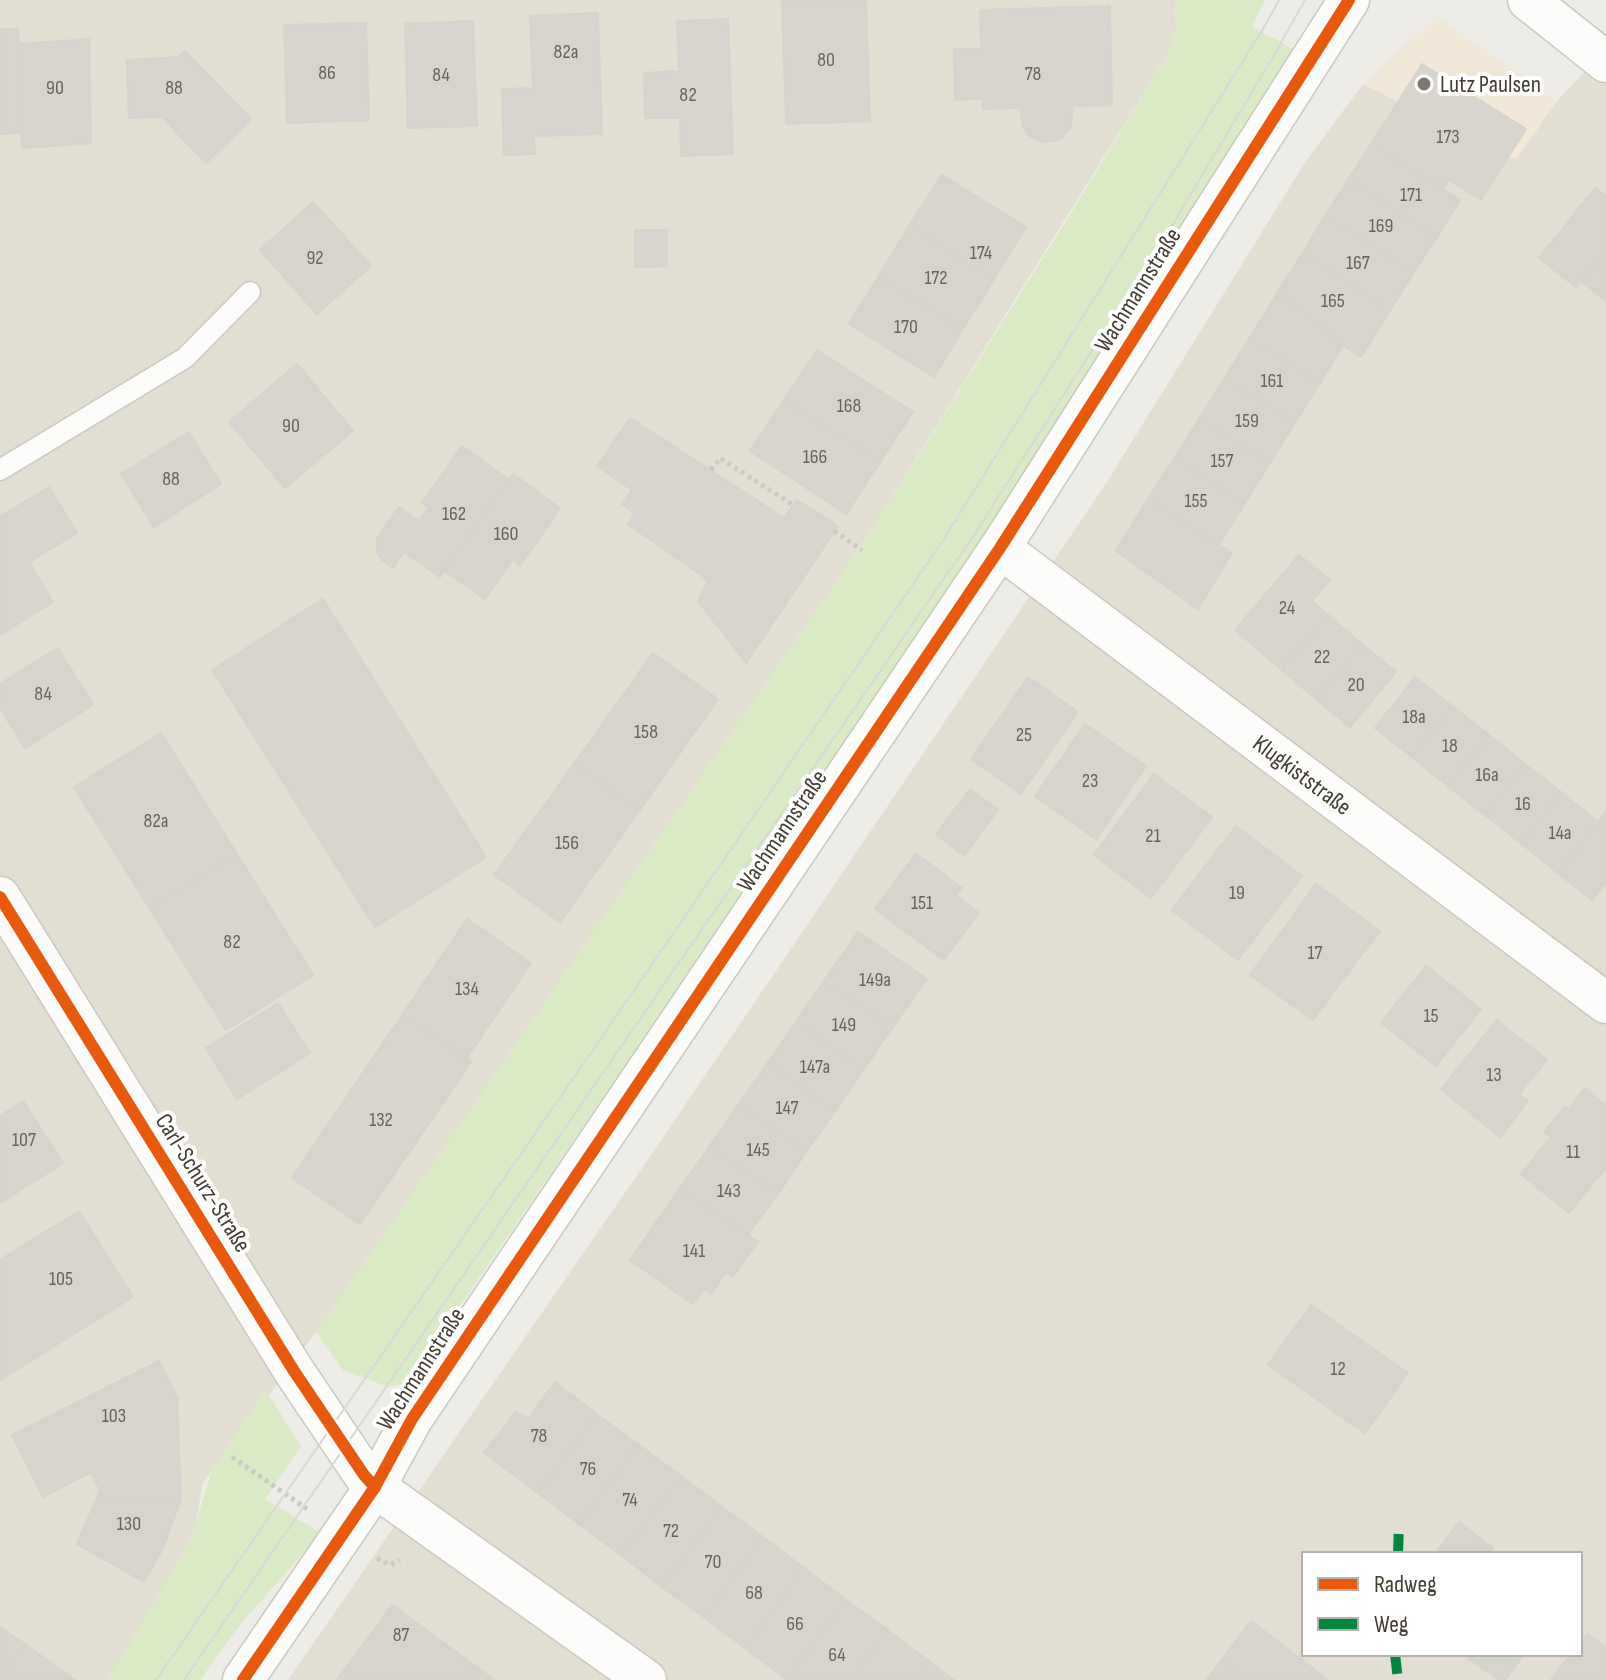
<svg xmlns="http://www.w3.org/2000/svg" width="1606" height="1680" font-family="'Sofia Sans Condensed',sans-serif">
  <style>
    .residential { fill: #e3ded2; fill-rule: evenodd }
    .commercial { fill: #f2e8d7 }
    .green { fill: #daeac4 }
    .building { fill: #d7d4ce; stroke: #d6d3cc; stroke-width: 2 }
    .lines { fill: none; stroke-linecap: round; stroke-linejoin: round }
    .lane-casing { stroke: #cac8c2; stroke-width: 23 }
    .street-casing { stroke: #cac8c2; stroke-width: 43 }
    .path { stroke: #cccac6; stroke-width: 5; stroke-dasharray: 4 4; stroke-linecap: butt }
    .lane { stroke: #fcfcfb; stroke-width: 20 }
    .street { stroke: #fcfcfb; stroke-width: 40 }
    .tram { stroke: #d8d8d7; stroke-width: 2 }
    .quiet { stroke: #00873e; stroke-width: 10; stroke-dasharray: 20 10; stroke-linecap: butt }
    .cycleway-casing { stroke: #fff; stroke-width: 17 }
    .cycleway { stroke: #e8590c; stroke-width: 12 }
    .poi-dot { fill: #7f7a71; stroke: #fff; stroke-width: 3 }
    .labels { text-anchor: middle; dominant-baseline: central; stroke-width: 8; stroke-linejoin: round; paint-order: stroke }
    .number-label { font-size: 20px; fill: #69645a }
    .poi-label { font-size: 24px; fill: #433d32; stroke: #fff; text-anchor: start }
    .street-label { font-size: 24px; fill: #433d32; stroke: #fff }
  </style>
  <rect width="100%" height="100%" fill="#eeece6"/>
  <!-- residential -->
  <g class="residential">
    <path d="M0 0H1175L1176 30 1168 54 869 534 373 1252 316 1332 203 1483 194 1531 161 1604 109 1680H0Z"/>
    <path d="M1606 49V1680H288L658 1145 1105 485 1306 161 1363 84 1516 159 1557 101ZM1304 1554H1580V1654H1304Z"/>
  </g>
  <!-- commercial -->
  <path class="commercial" d="M1436 16 1557 101 1516 159 1363 84Z"/>
  <!-- green -->
  <g class="green">
    <path d="M1175 0H1265L1252 26 1294 50 1056 431 647 1033 407 1383 388 1387 343 1370 316 1332 869 534 1063 226 1168 54 1176 30Z"/>
    <path d="M265 1389 301 1446 265 1499 321 1533 239 1626 200 1680H106L131 1642 190 1540 213 1468Z"/>
  </g>
  <!-- building -->
  <g class="building">
    <path d="M782 0H866L870 121 786 124Z"/>
    <path d="M1110 6 1112 105 1073 106 1071 127 1064 136 1054 141 1041 142 1030 136 1023 127 1020 108 983 109V99L955 100 954 49H981L980 10Z"/>
    <path d="M598 13 602 134 534 136 535 154 504 155 502 89 533 88 530 16Z"/>
    <path d="M728 19 733 154 681 156 680 118H645L644 73 679 71 677 21Z"/>
    <path d="M473 21 477 126 408 128 405 24Z"/>
    <path d="M366 23 369 120 287 123 284 25Z"/>
    <path d="M0 29H18L22 133 0 134Z"/>
    <path d="M89 39 91 143 22 148 19 44Z"/>
    <path d="M185 51 251 119 206 163 162 117 129 118 127 60 179 57Z"/>
    <path d="M1422 64 1526 129 1481 200 1449 180 1443 190 1371 144Z"/>
    <path d="M1371 144 1460 200 1437 237 1348 180Z"/>
    <path d="M942 175 1026 227 994 279 909 226Z"/>
    <path d="M1348 180 1437 237 1414 272 1325 216Z"/>
    <path d="M1595 188 1606 196V249L1576 287 1539 258Z"/>
    <path d="M313 202 371 266 317 314 260 250Z"/>
    <path d="M1325 216 1414 272 1390 310 1302 254Z"/>
    <path d="M909 226 994 279 963 329 878 277Z"/>
    <path d="M635 230H667V266L635 267Z"/>
    <path d="M1606 249V301L1581 281Z"/>
    <path d="M1302 254 1390 310 1361 357 1343 345 1278 292Z"/>
    <path d="M878 277 963 329 934 377 849 324Z"/>
    <path d="M1278 292 1343 345 1320 383 1249 339Z"/>
    <path d="M1249 339 1320 383 1295 423 1224 379Z"/>
    <path d="M817 350 913 412 880 462 784 400Z"/>
    <path d="M297 364 353 431 285 488 229 422Z"/>
    <path d="M1224 379 1295 423 1270 463 1199 419Z"/>
    <path d="M784 400 880 462 846 514 750 451Z"/>
    <path d="M630 418 784 518 797 500 838 526 746 663 698 601 708 580 628 524 635 514 622 504 632 490 597 466Z"/>
    <path d="M1199 419 1270 463 1245 503 1174 459Z"/>
    <path d="M189 432 221 484 154 527 121 474Z"/>
    <path d="M462 446 509 480 440 577 404 552 393 568 382 560 377 553V538L399 507 419 521 429 508 422 503Z"/>
    <path d="M1174 459 1245 503 1219 544 1148 499Z"/>
    <path d="M513 474 560 508 520 566 512 560 485 599 444 570Z"/>
    <path d="M49 487 77 533 29 562 53 602 0 635V517Z"/>
    <path d="M1148 499 1232 553 1198 609 1116 551Z"/>
    <path d="M1299 555 1330 580 1312 601 1328 615 1282 670 1235 630Z"/>
    <path d="M323 599 486 857 375 927 212 670Z"/>
    <path d="M1328 615 1362 644 1316 699 1282 670Z"/>
    <path d="M1362 644 1396 672 1350 727 1316 699Z"/>
    <path d="M58 648 93 705 25 748 0 708V684Z"/>
    <path d="M653 653 718 699 639 811 574 764Z"/>
    <path d="M1028 677 1078 712 1021 794 971 759Z"/>
    <path d="M1415 677 1452 706 1412 757 1375 728Z"/>
    <path d="M1452 706 1489 735 1448 786 1412 757Z"/>
    <path d="M1085 724 1146 766 1096 839 1035 796Z"/>
    <path d="M161 733 237 854 150 909 74 787Z"/>
    <path d="M1489 735 1525 764 1485 815 1448 786Z"/>
    <path d="M574 764 639 811 560 922 494 875Z"/>
    <path d="M1525 764 1562 793 1522 844 1485 815Z"/>
    <path d="M1154 774 1212 817 1151 898 1094 855Z"/>
    <path d="M970 789 998 810 964 856 936 834Z"/>
    <path d="M1562 793 1598 822 1558 873 1522 844Z"/>
    <path d="M1606 812V883L1592 900 1558 873Z"/>
    <path d="M1236 826 1302 876 1238 960 1172 910Z"/>
    <path d="M916 853 962 888 956 896 979 913 944 960 875 909Z"/>
    <path d="M237 854 313 975 226 1030 150 909Z"/>
    <path d="M1316 884 1380 931 1313 1020 1250 975Z"/>
    <path d="M467 919 531 963 466 1059 402 1015Z"/>
    <path d="M858 932 927 979 892 1028 824 981Z"/>
    <path d="M1426 966 1481 1009 1436 1066 1381 1023Z"/>
    <path d="M824 981 892 1028 864 1069 796 1022Z"/>
    <path d="M278 1003 310 1053 237 1099 206 1048Z"/>
    <path d="M402 1015 471 1062 360 1224 292 1178Z"/>
    <path d="M1497 1020 1547 1060 1519 1094 1528 1101 1500 1137 1441 1089Z"/>
    <path d="M796 1022 864 1069 835 1111 767 1064Z"/>
    <path d="M767 1064 835 1111 806 1152 738 1105Z"/>
    <path d="M1585 1088 1606 1105V1167L1569 1213 1521 1174 1551 1137 1544 1132 1565 1106 1569 1109Z"/>
    <path d="M23 1101 63 1163 0 1203V1116Z"/>
    <path d="M738 1105 806 1152 778 1194 709 1147Z"/>
    <path d="M709 1147 778 1194 748 1235 680 1188Z"/>
    <path d="M680 1188 758 1242 733 1277 726 1272 711 1294 704 1289 693 1304 630 1260Z"/>
    <path d="M79 1211 133 1297 0 1380V1260Z"/>
    <path d="M1311 1305 1408 1373 1365 1433 1268 1365Z"/>
    <path d="M159 1361 177 1397 181 1499 107 1504 91 1472 43 1497 12 1435Z"/>
    <path d="M555 1382 597 1414 538 1493 484 1453 516 1411 528 1419Z"/>
    <path d="M597 1414 639 1445 579 1524 538 1493Z"/>
    <path d="M639 1445 681 1476 621 1555 579 1524Z"/>
    <path d="M681 1476 722 1507 662 1587 621 1555Z"/>
    <path d="M100 1491 107 1504 181 1499 163 1548 144 1582 77 1544Z"/>
    <path d="M722 1507 763 1537 704 1617 662 1587Z"/>
    <path d="M1459 1522 1493 1548 1488 1554H1435Z"/>
    <path d="M763 1537 804 1568 745 1648 704 1617Z"/>
    <path d="M804 1568 846 1600 786 1679 745 1648Z"/>
    <path d="M846 1600 888 1630 851 1680H788L786 1679Z"/>
    <path d="M392 1605 474 1665 463 1680H337Z"/>
    <path d="M1251 1621 1327 1679 1326 1680H1251L1223 1658Z"/>
    <path d="M0 1627 25 1644 0 1678Z"/>
    <path d="M888 1630 929 1661 914 1680H851Z"/>
    <path d="M1588 1634 1606 1648V1680H1551L1571 1654H1580V1643Z"/>
    <path d="M25 1644 75 1680H0Z"/>
    <path d="M1463 1654H1524L1505 1680H1499Z"/>
    <path d="M1223 1658 1251 1680H1206Z"/>
    <path d="M929 1661 954 1680H914Z"/>
    <path d="M474 1665 494 1680H463Z"/>
  </g>
  <g class="lines">
    <defs>
      <path id="lane" d="M0 470 185 358 250 292"/>
      <g id="street">
        <path d="M1528 0 1606 62"/>
        <path id="s1" d="M1000 548 1606 1003"/>
        <path d="M0 897 294 1371 364 1475 375 1487 646 1680"/>
        <path d="M243 1680 375 1487 412 1419 1000 548 1349 0"/>
      </g>
    </defs>
    <!-- lane casing -->
    <use href="#lane" class="lane-casing"/>
    <!-- street casing -->
    <use href="#street" class="street-casing"/>
    <!-- path -->
    <g class="path">
      <path d="M711 470 720 458 793 505"/>
      <path d="M834 531 862 550"/>
      <path d="M232 1457 307 1509"/>
      <path d="M377 1558 390 1565 400 1560"/>
    </g>
    <!-- lane -->
    <use href="#lane" class="lane"/>
    <!-- street -->
    <use href="#street" class="street"/>
    <!-- tram -->
    <g class="tram">
      <path d="M156 1680 604 1034 940 545 1263 29 1279 0"/>
      <path d="M184 1680 974 535 1173 224 1274 55 1305 0"/>
    </g>
    <!-- quiet -->
    <g class="quiet">
      <path d="M1398 1554 1399 1524"/>
      <path d="M1395 1654 1398 1680"/>
    </g>
    <defs>
      <g id="cycleway">
        <path d="M0 897 294 1371 364 1475 375 1487"/>
        <path d="M243 1680 375 1487 412 1419 1000 548 1349 0"/>
      </g>
    </defs>
    <!-- cycleway casing -->
    <use href="#cycleway" class="cycleway-casing"/>
    <!-- cycleway -->
    <use href="#cycleway" class="cycleway"/>
  </g>
  <!-- markers -->
  <circle class="poi-dot" cx="1424" cy="84" r="8"/>
  <g class="labels">
    <!-- number labels -->
    <g class="number-label">
      <text x="566" y="52">82a</text>
      <text x="826" y="60">80</text>
      <text x="327" y="73">86</text>
      <text x="1033" y="74">78</text>
      <text x="441" y="75">84</text>
      <text x="55" y="88">90</text>
      <text x="174" y="88">88</text>
      <text x="688" y="95">82</text>
      <text x="1448" y="137">173</text>
      <text x="1411" y="195">171</text>
      <text x="1381" y="226">169</text>
      <text x="981" y="253">174</text>
      <text x="315" y="258">92</text>
      <text x="1358" y="263">167</text>
      <text x="936" y="278">172</text>
      <text x="1333" y="301">165</text>
      <text x="906" y="327">170</text>
      <text x="1272" y="381">161</text>
      <text x="849" y="406">168</text>
      <text x="1247" y="421">159</text>
      <text x="291" y="426">90</text>
      <text x="815" y="457">166</text>
      <text x="1222" y="461">157</text>
      <text x="171" y="479">88</text>
      <text x="1196" y="501">155</text>
      <text x="454" y="514">162</text>
      <text x="506" y="534">160</text>
      <text x="1287" y="608">24</text>
      <text x="1322" y="657">22</text>
      <text x="1356" y="685">20</text>
      <text x="43" y="694">84</text>
      <text x="1414" y="717">18a</text>
      <text x="646" y="732">158</text>
      <text x="1024" y="735">25</text>
      <text x="1450" y="746">18</text>
      <text x="1487" y="775">16a</text>
      <text x="1090" y="781">23</text>
      <text x="1523" y="804">16</text>
      <text x="156" y="821">82a</text>
      <text x="1560" y="833">14a</text>
      <text x="1153" y="836">21</text>
      <text x="567" y="843">156</text>
      <text x="1237" y="893">19</text>
      <text x="922" y="903">151</text>
      <text x="232" y="942">82</text>
      <text x="1315" y="953">17</text>
      <text x="875" y="980">149a</text>
      <text x="467" y="989">134</text>
      <text x="1431" y="1016">15</text>
      <text x="844" y="1025">149</text>
      <text x="815" y="1067">147a</text>
      <text x="1494" y="1075">13</text>
      <text x="787" y="1108">147</text>
      <text x="381" y="1120">132</text>
      <text x="24" y="1140">107</text>
      <text x="758" y="1150">145</text>
      <text x="1573" y="1152">11</text>
      <text x="729" y="1191">143</text>
      <text x="694" y="1251">141</text>
      <text x="61" y="1279">105</text>
      <text x="1338" y="1369">12</text>
      <text x="114" y="1416">103</text>
      <text x="539" y="1436">78</text>
      <text x="588" y="1469">76</text>
      <text x="630" y="1500">74</text>
      <text x="129" y="1524">130</text>
      <text x="671" y="1531">72</text>
      <text x="713" y="1562">70</text>
      <text x="754" y="1593">68</text>
      <text x="795" y="1624">66</text>
      <text x="401" y="1635">87</text>
      <text x="837" y="1655">64</text>
    </g>
    <!-- poi labels -->
    <g class="poi-label">
      <text x="1440" y="84">Lutz Paulsen</text>
    </g>
    <!-- street labels -->
    <g class="street-label">
      <text transform="translate(1138 290) rotate(-58)">Wachmannstraße</text>
      <text stroke="none"><textPath href="#s1" startOffset="378">Klugkiststraße</textPath></text>
      <text transform="translate(782 831) rotate(-56)">Wachmannstraße</text>
      <text transform="translate(203 1183) rotate(58)">Carl-Schurz-Straße</text>
      <text transform="translate(421 1369) rotate(-57)">Wachmannstraße</text>
    </g>
  </g>
  <!-- legend -->
  <rect x="1302" y="1552" width="280" height="104" fill="#ffffff" stroke="#b4b1ad" stroke-width="2"/>
  <rect x="1318" y="1578" width="40" height="12" fill="#e8590c" stroke="#b4b1ad" stroke-width="2"/>
  <text x="1374" y="1592" font-size="24" fill="#433d32">Radweg</text>
  <rect x="1318" y="1618" width="40" height="12" fill="#00873e" stroke="#b4b1ad" stroke-width="2"/>
  <text x="1374" y="1632" font-size="24" fill="#433d32">Weg</text>
</svg>
